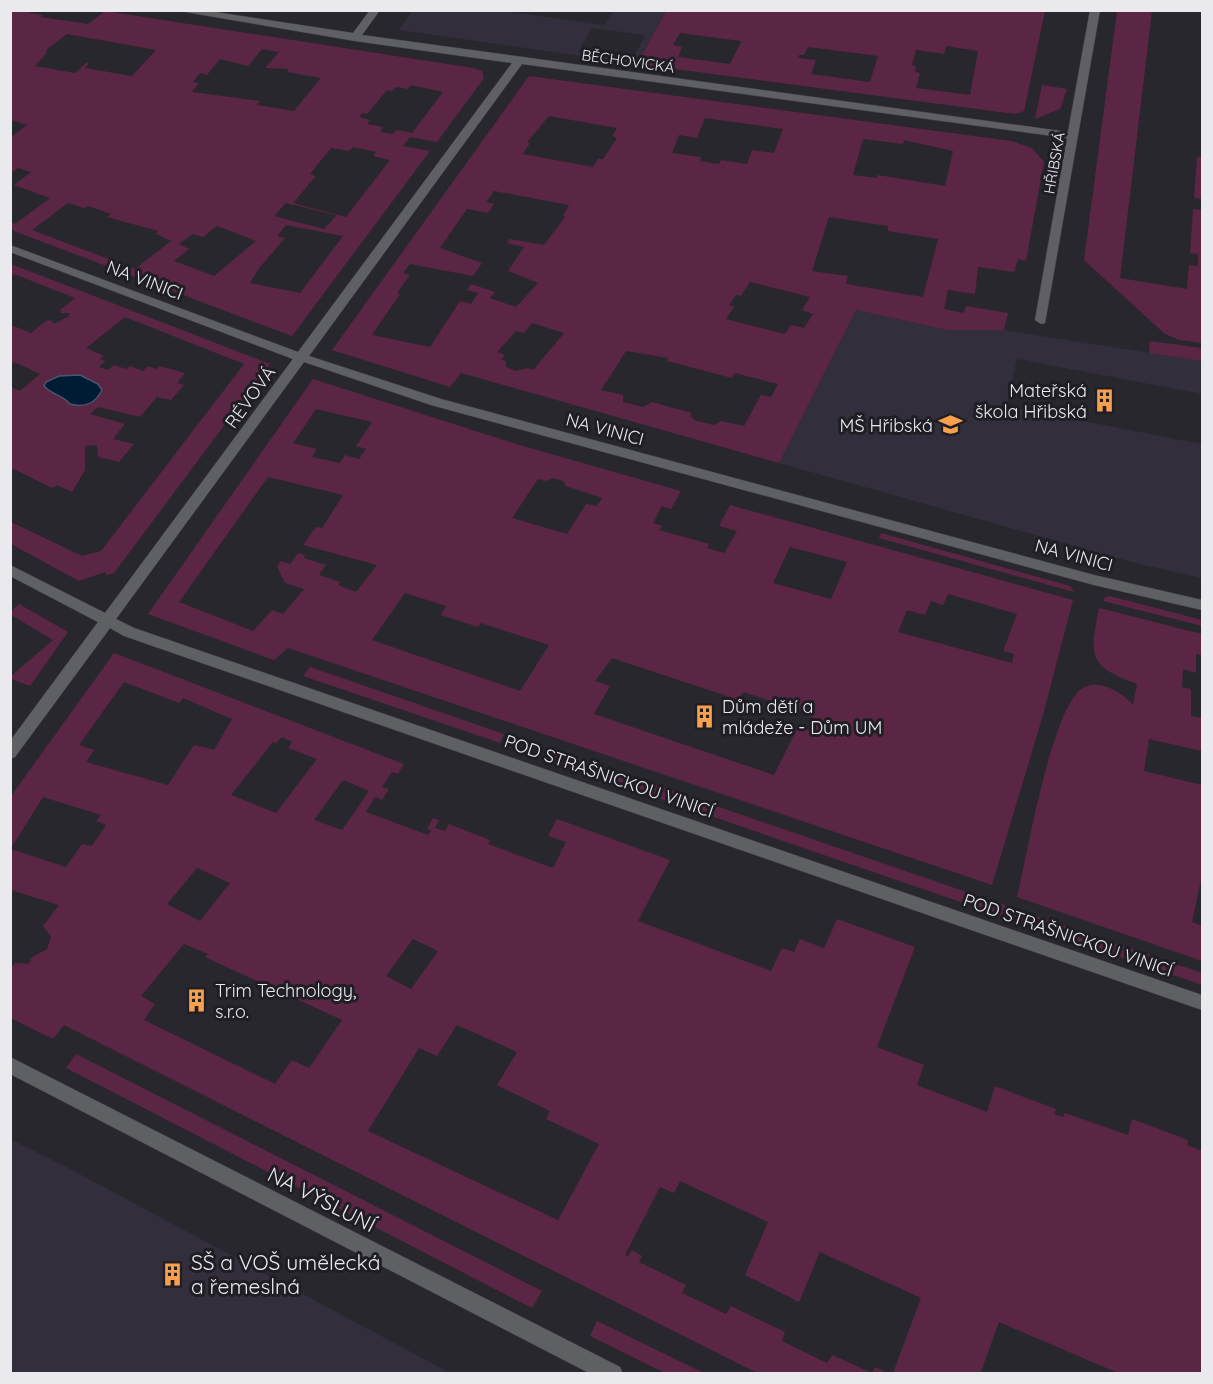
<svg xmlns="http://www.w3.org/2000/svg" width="1213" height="1384" font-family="Quicksand,sans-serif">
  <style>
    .built { fill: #322e3b; fill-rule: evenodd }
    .green { fill: #5b2544; fill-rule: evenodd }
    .water { fill: #001b34; stroke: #46596c; stroke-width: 1.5 }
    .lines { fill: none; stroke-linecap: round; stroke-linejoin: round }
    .street-casing { stroke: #444249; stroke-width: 1 }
    .street { fill: #5f6064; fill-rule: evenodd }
    .labels { text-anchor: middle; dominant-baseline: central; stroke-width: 6; stroke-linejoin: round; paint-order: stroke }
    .far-street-label { font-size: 15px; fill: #eae9ee; stroke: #201e25 }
    .street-label { font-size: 18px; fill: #eae9ee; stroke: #201e25 }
    .poi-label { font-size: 18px; fill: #eae9ee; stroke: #201e25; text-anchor: end }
    .near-street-label { font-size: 21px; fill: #eae9ee; stroke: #201e25 }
    .near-poi-label { font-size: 21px; fill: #eae9ee; stroke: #201e25; text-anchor: start }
  </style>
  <rect width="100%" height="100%" fill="#29272e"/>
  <!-- built -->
  <g class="built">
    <path d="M412 11H505L605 25 613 11H666L637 64 399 30ZM592 28 644 35 645 36 632 60 578 52Z"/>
    <path d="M856 310 947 330H1004L1202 361V394L1017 359 1006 406 1202 444V578L1135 563 779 463Z"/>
    <path d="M10 1139 74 1171 450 1373H11Z"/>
  </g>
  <!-- green -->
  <g class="green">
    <path d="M11 10 31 11 29 13 43 15 41 17 88 24 105 11 473 68 482 71 484 78 437 142 410 137 403 146 430 151 292 336 11 230V222L15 224 50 198 14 185 31 172 18 168 11 173V137L27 125 11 120ZM67 34 156 50 132 76 85 68 89 63H86L75 73 35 66 46 54 47 49ZM262 49 279 52 265 68 289 69 287 72 321 78 294 111 257 105 260 101 192 92 199 83 193 82 200 73 207 75 220 59 248 66ZM411 85 443 92 412 133 397 130 393 134 380 132 383 127 367 124 370 120 359 117 362 113 367 114 387 90 392 91 396 87 408 89ZM353 147 376 152 373 156 390 160 346 217 293 203 316 176 310 174 331 148 349 151ZM68 203 84 208 88 206 111 214 107 217 158 231 156 234 171 241 135 269 32 230ZM286 203 336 215V216L324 229 274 216ZM286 225 343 236 300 293 250 283 260 267 285 238 277 236ZM217 226 256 241 214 276 174 261 189 249 179 244 193 234 203 237Z"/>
    <path d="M666 11V10L1045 11 1024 111 1015 114 637 64ZM680 33 740 41 741 42 730 64 678 57 682 47 673 45ZM946 46 978 51 970 95 916 88 920 73 915 72 916 66 912 65 916 50 944 54ZM808 47 878 56 870 82 811 74 816 60 798 58 799 55H804Z"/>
    <path d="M1117 11H1152L1120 278 1187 289 1189 265 1198 266V254L1190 253 1193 209 1201 210 1202 199 1194 198 1197 157 1202 158V343L1179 340 1165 334 1084 260Z"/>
    <path d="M529 76 1011 141 1032 148 1044 162 1026 261 1018 259 1014 272 978 267 975 294 948 290 944 309 964 313 966 306 1008 313 1004 330H947L856 310 779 463 461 373 450 387 332 350ZM549 116 617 128 612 136 617 138 603 159H598L593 167 523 154 530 143 527 142ZM705 118 783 129 774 153 752 150 747 164 721 160 719 164 700 161 701 157 672 153 679 135 697 138ZM863 139 903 144 904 140 953 151 945 186 878 175 877 178 853 175ZM494 191 569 205 563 216 565 217 544 245 510 239 507 243 524 247 508 271 538 283 516 307 490 298 495 292 471 284 467 290 478 293 471 304 460 301 430 347 372 335 400 294 397 293 410 275 403 273 410 264 473 276 482 263 440 248 467 209 488 213 494 204 486 202ZM829 217 888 226V231L938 239 923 297 846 284 848 276 812 271ZM750 282 810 297 802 310 813 314 804 328 791 325 785 334 726 319 734 307 729 305 736 295 741 296ZM532 323 564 333 533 370 528 368 516 371 506 367V361L501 360 505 355 497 352 516 331 524 333ZM626 351 668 358 667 361 732 378 735 373 778 384 771 397 761 395 744 426 721 421 713 425 694 420 690 415 692 413 652 402 643 407 623 402V395L601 390Z"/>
    <path d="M1042 85 1067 89 1060 109 1035 119Z"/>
    <path d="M11 264 270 364 114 573 106 575 105 572 79 581 11 544V522L82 556 101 551 244 364 125 317 86 348 104 356 100 359 105 361 99 367 108 370 114 365 126 369 130 366 143 371 148 366 156 369 160 366 185 373 177 383 184 385 171 400 157 397 140 417 98 407 90 414 125 424 113 439 134 444 119 462 98 457 97 445 85 446V470L72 492 57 485 52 488 14 469 11 472V387L20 391 40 374 14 362 11 365V325L31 333 47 320 52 321 54 324 69 316V313H61L60 310 75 298 14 274 11 277Z"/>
    <path d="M1150 341 1202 348V361L1149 353Z"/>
    <path d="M313 379 516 444 681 491 671 509 662 506 653 523 662 526 659 530 709 544 707 548 724 553 737 531 719 526 730 505 1073 600 1043 715 992 885 288 648 274 660 148 614ZM316 409 372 422 356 446 366 449 359 459 345 455 340 463 312 457 317 449 293 443ZM268 477 343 495 322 528 316 527 303 545 377 565 356 592 338 585 340 582 319 575 326 565 304 558 305 555 298 553 290 564 281 561 277 566 285 583 304 589 283 614 272 610 253 631 179 602ZM553 478 563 481 566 486 602 498 597 506 586 504 567 534 512 518 538 479 547 481ZM790 547 847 562 831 599 773 583ZM405 593 446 606 441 615 478 627 481 623 549 645 520 691 372 640ZM948 594 1017 614 1003 651 1014 654 1012 663 898 632 907 610 925 615 931 601 943 605ZM612 658 739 700 743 692 805 712 804 714 814 718 809 730 798 727 774 775 594 714 610 686 595 681Z"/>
    <path d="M881 533 1070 586 1074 592 879 538Z"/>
    <path d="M1110 596 1202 620V626L1103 601 1105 597Z"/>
    <path d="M19 604 68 632 30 686 11 679V676L53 640 11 615V611Z"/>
    <path d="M1099 608 1202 634V655L1196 654V673L1183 669 1182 687 1191 689V716L1202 718V751L1149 739 1144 771 1202 785V875L1192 922 1202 926V961L1017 897C1028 852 1049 723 1078 692 1094 675 1122 692 1133 705L1137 684C1089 666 1089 658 1099 608Z"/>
    <path d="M114 653 404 764 398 774 392 772 382 787 389 789 382 800 375 797 366 812 428 835 431 831 427 829 433 818 439 820 435 828 445 831 449 824 490 840 488 844 553 868 566 842 548 836 557 819 670 860 638 921 771 971 782 948 794 952 800 939 824 948 837 919 915 947 877 1047 924 1065 917 1085 987 1112 995 1086 1056 1109 1054 1114 1063 1117 1065 1113 1128 1135 1132 1119 1188 1140 1187 1145 1202 1151V1373H1118L999 1322 981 1372 983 1373H893L921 1298 820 1252 799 1302 745 1275 768 1222 680 1181 674 1193 660 1187 625 1255 628 1256 632 1250 642 1256 639 1262 686 1285 682 1293 726 1314 731 1306 785 1332 782 1341 827 1363 832 1355 872 1373 875 1367 887 1373H757L64 1025 53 1039 11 1018V968L15 963 29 964 31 958 47 949 51 937 43 926 59 905 11 890V849L66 867 82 844 92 846 106 825 96 821 101 815 43 797 11 848V796ZM124 682 179 703 183 698 232 719 214 750 194 745 168 785 86 762 94 750 79 745ZM282 737 292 742 288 748 317 759 276 813 231 795 273 742 276 743ZM343 780 369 791 342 830 314 820ZM197 868 230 883 200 921 167 904ZM413 939 438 951 411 989 386 976ZM184 944 208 954 205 957 342 1020 309 1068 292 1060 275 1084 144 1020 155 1004 141 996ZM457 1025 517 1052 497 1085 550 1111 546 1119 599 1144 558 1220 368 1131 419 1048 437 1056Z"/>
    <path d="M310 667 504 734 500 743 303 676Z"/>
    <path d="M550 749 1202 973V985L545 759Z"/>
    <path d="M76 1054 542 1291 532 1308 66 1068Z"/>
    <path d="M597 1321 704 1373H665L590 1336Z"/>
  </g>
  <!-- water -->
  <path class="water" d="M80 375 98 384 102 390C95 404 85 408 70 404 63 395 52 395 44 386L46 382 59 376Z"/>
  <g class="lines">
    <defs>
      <g id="street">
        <path d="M174 10H202L353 33 370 10H380L362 35 1068 132 1090 10H1100L1045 323 1041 324 1035 320 1067 138 522 64 309 356 441 399 1094 575 1202 600V610L1094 585 431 405 304 362 116 619 134 628 1202 995V1010L124 636 110 628 15 757 10 759V741L98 622 10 576V565L105 613 293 359 10 252V245L298 352 512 63 355 41Z"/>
        <path d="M10 1057 620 1367 623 1374H591L10 1074Z"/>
      </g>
    </defs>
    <!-- street casing -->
    <use href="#street" class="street-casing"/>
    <!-- street -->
    <use href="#street" class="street"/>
  </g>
  <!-- icons -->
  <defs>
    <symbol id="building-bare" viewBox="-9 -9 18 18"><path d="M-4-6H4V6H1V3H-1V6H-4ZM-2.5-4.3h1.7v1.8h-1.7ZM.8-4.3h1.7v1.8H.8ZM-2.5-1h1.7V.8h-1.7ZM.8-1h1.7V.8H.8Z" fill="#f9a04c" stroke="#201e25" stroke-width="2.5" paint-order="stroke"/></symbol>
    <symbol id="school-bare" viewBox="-9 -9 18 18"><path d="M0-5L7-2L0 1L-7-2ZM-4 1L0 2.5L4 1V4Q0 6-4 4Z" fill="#f9a04c" stroke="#201e25" stroke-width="2.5" paint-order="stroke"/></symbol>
  </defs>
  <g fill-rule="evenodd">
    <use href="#building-bare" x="1088" y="384" width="33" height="33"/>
    <use href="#school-bare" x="934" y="408" width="33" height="33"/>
    <use href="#building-bare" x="688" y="700" width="33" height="33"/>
    <use href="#building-bare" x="180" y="984" width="33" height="33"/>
    <use href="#building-bare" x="156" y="1258" width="33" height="33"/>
  </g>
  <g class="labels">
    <!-- far-street labels -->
    <g class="far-street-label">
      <text transform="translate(628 61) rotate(8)">BĚCHOVICKÁ</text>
      <text transform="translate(1054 163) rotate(-80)">HŘIBSKÁ</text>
    </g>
    <!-- street labels -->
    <g class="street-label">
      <text transform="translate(145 280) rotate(21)">NA VINICI</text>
      <text transform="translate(250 397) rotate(-54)">RÉVOVÁ</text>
      <text transform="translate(605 429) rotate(15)">NA VINICI</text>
      <text transform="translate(1074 555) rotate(15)">NA VINICI</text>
      <text transform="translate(609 776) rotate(19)">POD STRAŠNICKOU VINICÍ</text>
      <text transform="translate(1068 935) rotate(19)">POD STRAŠNICKOU VINICÍ</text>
    </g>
    <!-- poi labels -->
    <g class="poi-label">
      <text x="1087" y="390">Mateřská<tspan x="1087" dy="21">škola Hřibská</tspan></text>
      <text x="933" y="425">MŠ Hřibská</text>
      <text x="722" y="706" text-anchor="start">Dům dětí a<tspan x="722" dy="21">mládeže - Dům UM</tspan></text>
      <text x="215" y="990" text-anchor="start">Trim Technology,<tspan x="215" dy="21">s.r.o.</tspan></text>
    </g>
    <!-- near-street labels -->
    <g class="near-street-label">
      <text transform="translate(322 1199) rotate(27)">NA VÝSLUNÍ</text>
    </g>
    <!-- near-poi labels -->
    <g class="near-poi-label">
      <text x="191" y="1262">SŠ a VOŠ umělecká<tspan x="191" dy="24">a řemeslná</tspan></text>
    </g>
  </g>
  <!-- border -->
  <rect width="1213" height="1384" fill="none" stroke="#eae9ee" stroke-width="24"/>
</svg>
